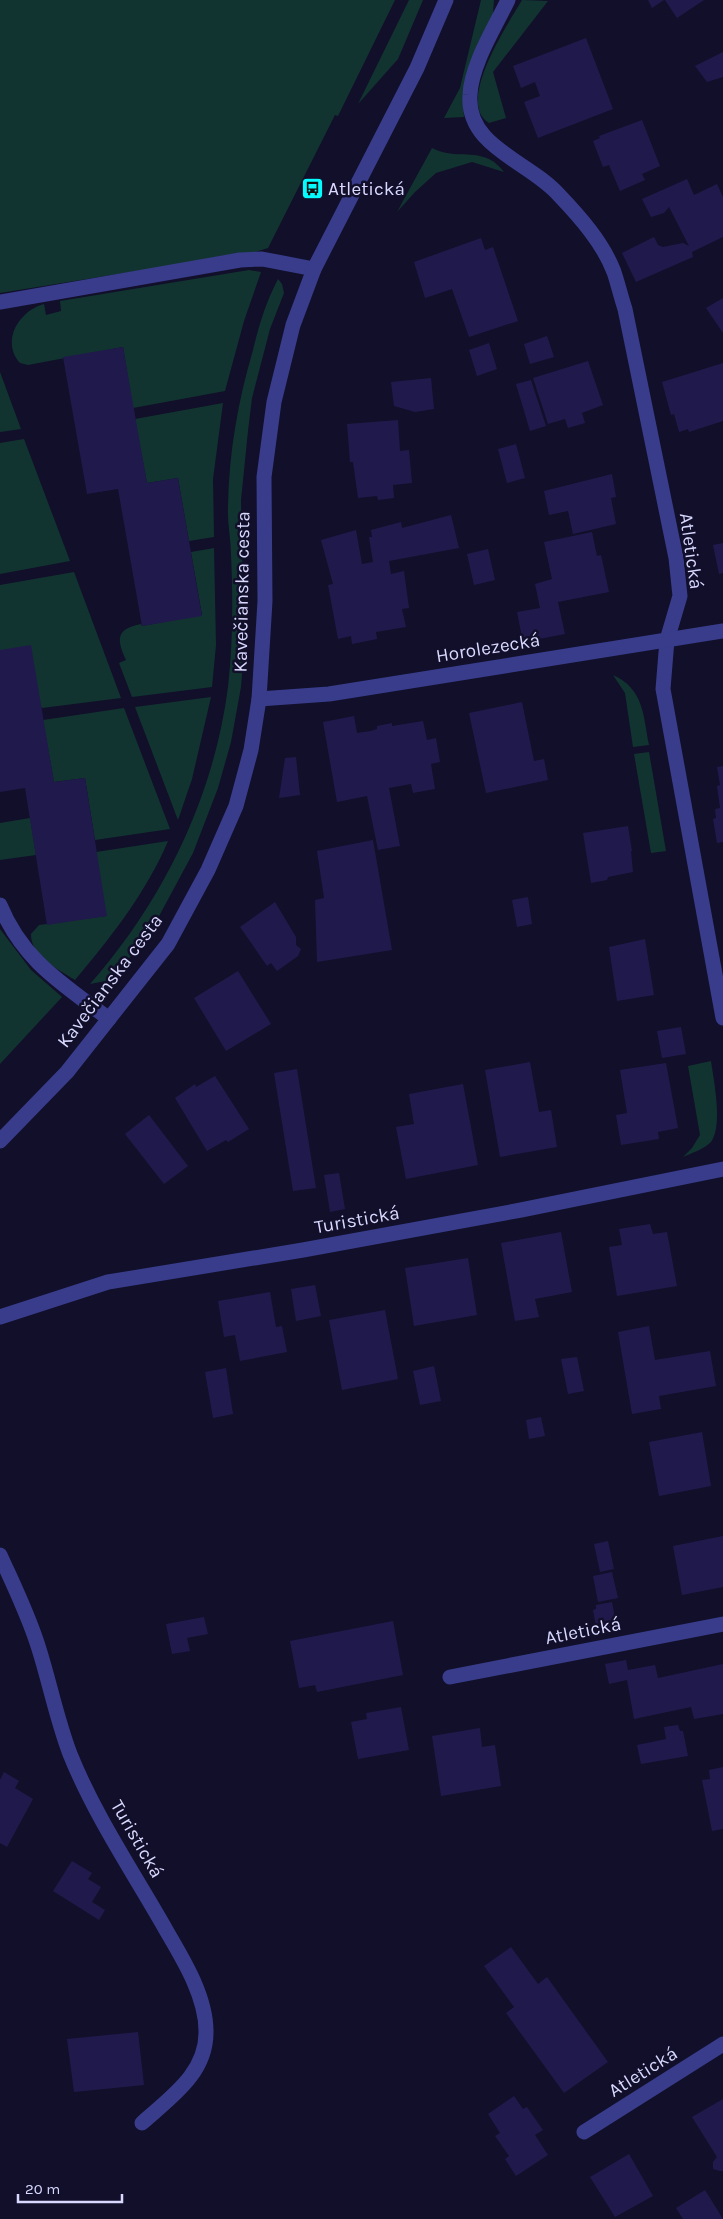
<svg xmlns="http://www.w3.org/2000/svg" width="723" height="2219" font-family="Karla,sans-serif">
  <style>
    .green { fill: #123430 }
    .building { fill: #201a4c }
    .lines { fill: none; stroke-linecap: round; stroke-linejoin: round }
    .minor { stroke: #383c8b; stroke-width: 15 }
    .labels { text-anchor: middle; dominant-baseline: central; stroke-width: 5; stroke-linejoin: round; paint-order: stroke }
    .poi-label { font-size: 19px; fill: #d9d8ff; stroke: #110f2a; text-anchor: start }
    .street-label { font-size: 19px; fill: #d9d8ff; stroke: #110f2a }
  </style>
  <rect width="100%" height="100%" fill="#110f2a"/>
  <!-- green -->
  <g class="green">
    <path d="M0 0H395L338 116 335 115 268 248 255 252 0 293Z"/>
    <path d="M409 0H423L398 59 358 104Z"/>
    <path d="M481 0H494C493 11 493 25 489 35 477 64 461 84 464 117L444 118 460 88Z"/>
    <path d="M522 0 548 1 493 72 506 118 489 123C455 103 508 24 522 0Z"/>
    <path d="M432 148C453 159 468 150 489 159 495 162 500 167 504 172L472 162 436 173 415 192 397 212Z"/>
    <path d="M249 270 261 272 244 321 225 391 133 408 123 347 28 365 20 363C0 341 20 310 44 304L46 315 61 311 60 301Z"/>
    <path d="M278 279 282 284 284 293 270 329 252 398 248 431 241 500 244 649 241 687 231 742 218 788 193 853 158 918 140 945 111 980 90 984C163 901 214 797 228 687 233 644 233 598 231 555 231 539 227 522 228 506 229 452 238 401 253 350 259 325 266 302 278 279Z"/>
    <path d="M0 372 21 429 0 432Z"/>
    <path d="M223 403 213 479 214 537 189 541 178 478 147 483 135 419Z"/>
    <path d="M24 439 70 561 0 574V443Z"/>
    <path d="M214 548 216 645 212 687 132 697 119 663 126 660C117 640 115 629 141 624L142 626 202 615 191 552Z"/>
    <path d="M74 572 121 698 42 708 0 650V585Z"/>
    <path d="M613 675C644 689 643 715 649 745L633 747 625 693Z"/>
    <path d="M211 697 192 779 178 820 135 707Z"/>
    <path d="M124 708 170 829 95 840 85 778 54 782 43 720Z"/>
    <path d="M649 752 666 851 651 853 634 754Z"/>
    <path d="M30 818 36 855 0 860V823Z"/>
    <path d="M168 841C146 893 111 937 75 980 59 970 30 955 31 934L39 925 106 916 96 852Z"/>
    <path d="M0 929 31 970 62 997 0 1064Z"/>
    <path d="M711 1061C714 1082 723 1126 711 1142 704 1149 692 1153 683 1157L692 1148 700 1135 688 1066Z"/>
  </g>
  <!-- building -->
  <g class="building">
    <path d="M648 0H664L652 8Z"/>
    <path d="M665 0H704L677 18Z"/>
    <path d="M586 38 613 109 538 138 524 102 540 96 535 82 521 88 513 66Z"/>
    <path d="M723 52V77L707 82 695 66Z"/>
    <path d="M642 120 660 166 642 174 645 180 620 191 609 165 603 167 593 141 600 138 599 136Z"/>
    <path d="M687 179 694 195 717 184 723 197V237L692 252 693 257 636 282 622 253 654 237 658 245 663 247 683 243 689 246 669 207 664 213 651 217 642 199Z"/>
    <path d="M481 238 485 250 493 247 518 321 469 337 452 289 425 298 414 262Z"/>
    <path d="M723 298V333L706 308Z"/>
    <path d="M547 336 554 357 530 364 524 344Z"/>
    <path d="M489 343 497 369 477 376 469 350Z"/>
    <path d="M123 347 147 483 178 478 202 616 142 626 118 489 87 494 63 357Z"/>
    <path d="M588 361 603 405 582 413 585 423 568 428 565 419 548 424 533 378Z"/>
    <path d="M723 363V421L689 432 688 429 679 432 674 414 671 415 662 382Z"/>
    <path d="M431 378 434 409 415 412 394 406 391 382Z"/>
    <path d="M531 380 546 426 530 431 516 384Z"/>
    <path d="M398 420 400 451 409 450 412 483 393 485 394 498 378 500 377 496 358 498 353 462H350L347 424Z"/>
    <path d="M516 444 525 478 507 483 498 449Z"/>
    <path d="M612 474 616 497 611 498 616 524 573 534 568 511 549 515 544 491Z"/>
    <path d="M451 515 459 548 389 561 391 574 404 571 409 608 402 609 406 627 376 632 377 639 352 644 351 636 338 639 328 585 333 584 321 540 356 530 362 564 373 562 369 537H372L371 530 401 522 402 528Z"/>
    <path d="M592 532 597 556 601 555 609 592 558 602 565 634 523 642 517 612 540 608 535 584 552 579 544 542Z"/>
    <path d="M723 543V573L719 574 713 545Z"/>
    <path d="M488 549 495 580 474 585 467 554Z"/>
    <path d="M31 645 54 782 85 778 107 916 47 925 25 788 0 792V650Z"/>
    <path d="M522 702 534 761 544 759 548 780 486 793 469 713Z"/>
    <path d="M354 716 357 733 371 731 377 729V726L392 723V726L423 721 427 740 436 738 440 762 431 764 435 789 413 793 411 784 389 788 400 846 378 850 367 796 337 802 323 722Z"/>
    <path d="M296 757 300 795 279 798 285 758Z"/>
    <path d="M723 766V842L717 843 713 819 716 818 715 809 720 808 717 786 720 785 717 767Z"/>
    <path d="M628 826 632 851H631L633 872 608 877 607 880 591 883 583 833Z"/>
    <path d="M373 840 392 950 317 962 315 900 324 898 317 851Z"/>
    <path d="M528 897 532 924 517 927 512 900Z"/>
    <path d="M275 902 296 937V945L301 949 298 956 277 971 271 963 267 966 240 927Z"/>
    <path d="M645 939 654 995 617 1001 609 947Z"/>
    <path d="M238 971 271 1024 226 1051 194 998Z"/>
    <path d="M681 1027 686 1054 662 1058 657 1031Z"/>
    <path d="M530 1062 539 1112 551 1110 557 1147 500 1157 485 1070Z"/>
    <path d="M666 1063 678 1128 658 1132 659 1139 621 1145 616 1115 627 1113 620 1070Z"/>
    <path d="M297 1069 316 1188 293 1191 274 1073Z"/>
    <path d="M215 1076 249 1129 228 1142 226 1140 207 1151 175 1098 195 1084 196 1087Z"/>
    <path d="M463 1084 478 1165 406 1179 396 1127 414 1124 409 1094Z"/>
    <path d="M149 1115 188 1166 164 1184 125 1134Z"/>
    <path d="M339 1173 345 1209 330 1212 324 1175Z"/>
    <path d="M650 1224 653 1234 667 1232 677 1286 617 1296 609 1247 622 1245 619 1229Z"/>
    <path d="M561 1232 572 1292 535 1299 539 1317 515 1321 501 1243Z"/>
    <path d="M468 1258 477 1315 414 1326 405 1268Z"/>
    <path d="M315 1285 321 1316 296 1321 291 1289Z"/>
    <path d="M270 1292 276 1327 282 1326 287 1352 240 1361 235 1335 224 1337 218 1301Z"/>
    <path d="M385 1310 398 1379 342 1390 329 1320Z"/>
    <path d="M649 1326 655 1360 710 1351 716 1386 659 1396 661 1409 632 1414 618 1332Z"/>
    <path d="M577 1357 584 1391 568 1394 561 1359Z"/>
    <path d="M434 1366 441 1401 420 1405 413 1371Z"/>
    <path d="M226 1368 233 1414 213 1418 205 1372Z"/>
    <path d="M541 1417 545 1436 529 1439 526 1420Z"/>
    <path d="M702 1432 711 1486 659 1496 649 1442Z"/>
    <path d="M723 1536V1587L682 1595 673 1546Z"/>
    <path d="M608 1541 614 1569 600 1572 594 1544Z"/>
    <path d="M612 1572 618 1598 598 1602 593 1576Z"/>
    <path d="M612 1602 617 1628 597 1632 593 1610 596 1609V1605Z"/>
    <path d="M204 1617 208 1634 187 1638 190 1651 172 1654 166 1624Z"/>
    <path d="M393 1621 403 1675 317 1692 315 1685 299 1688 290 1641Z"/>
    <path d="M626 1660 628 1670 655 1665 658 1678 723 1664V1714L694 1719 691 1707 634 1719 627 1680 609 1684 605 1664Z"/>
    <path d="M401 1707 409 1750 358 1759 351 1722 367 1719 366 1713Z"/>
    <path d="M678 1725 680 1731H683L688 1756 641 1764 637 1745 666 1739 664 1727Z"/>
    <path d="M480 1728 482 1747 495 1745 501 1786 441 1796 432 1736Z"/>
    <path d="M723 1767V1829L712 1831 702 1780 710 1779 709 1770Z"/>
    <path d="M4 1772 19 1781 15 1788 33 1799 7 1847 0 1843V1780Z"/>
    <path d="M72 1861 92 1873 88 1879 101 1887 92 1902 105 1910 99 1920 53 1891Z"/>
    <path d="M511 1947 538 1984 547 1977 608 2062 564 2093 506 2013 514 2007 484 1966Z"/>
    <path d="M138 2032 144 2085 74 2092 67 2039Z"/>
    <path d="M514 2096 523 2109 527 2107 543 2130 535 2135 548 2155 516 2176 505 2159 509 2156 495 2136 500 2133 488 2114Z"/>
    <path d="M723 2099V2171H720L713 2169V2162L717 2157 692 2117Z"/>
    <path d="M629 2154 653 2196 615 2217 590 2177Z"/>
    <path d="M705 2190 723 2219H683L676 2208Z"/>
  </g>
  <g class="lines">
    <!-- minor -->
    <g class="minor">
      <path d="M508 0C495 27 471 65 470 95 466 147 529 161 559 195 580 217 603 243 614 272 618 284 621 297 625 309L676 558 680 596 667 640 663 689 723 1018"/>
      <path d="M0 302 240 260 262 259 314 269"/>
      <path d="M259 699 329 694 723 631"/>
      <path d="M0 905C23 961 63 984 109 1019"/>
      <path d="M0 1141 67 1072 168 944 208 870 236 806 251 750 259 699 265 601 264 477 274 402 293 325 314 269 417 68 446 0"/>
      <path d="M0 1317 108 1282 303 1250 521 1210 723 1169"/>
      <path d="M0 1555C14 1586 29 1616 39 1649 50 1684 57 1720 70 1754 95 1816 133 1872 166 1930 183 1959 206 1996 206 2031 207 2073 171 2097 142 2123"/>
      <path d="M450 1677 723 1624"/>
      <path d="M584 2132 723 2044"/>
    </g>
  </g>
  <!-- icons -->
  <defs>
    <symbol id="bus-square" viewBox="-11 -11 22 22"><rect x="-9" y="-9" width="18" height="18" rx="4" fill="#04fcff" stroke="#110f2a"/><path d="M-5-6H5V4H4V6H2V4H-2V6H-4V4H-5ZM-3.5-4V0h7V-4ZM-3.5 1.2v1.5H-2V1.2ZM2 1.2v1.5H3.5V1.2Z" fill="#111"/></symbol>
  </defs>
  <g fill-rule="evenodd">
    <use href="#bus-square" x="300" y="176" width="25" height="25"/>
  </g>
  <g class="labels">
    <!-- poi labels -->
    <g class="poi-label">
      <text x="328" y="189">Atletická</text>
    </g>
    <!-- street labels -->
    <g class="street-label">
      <text transform="translate(691 551) rotate(82)">Atletická</text>
      <text transform="translate(242 592) rotate(-89)">Kavečianska cesta</text>
      <text transform="translate(488 648) rotate(-9)">Horolezecká</text>
      <text transform="translate(110 981) rotate(-53)">Kavečianska cesta</text>
      <text transform="translate(357 1220) rotate(-10)">Turistická</text>
      <text transform="translate(583 1631) rotate(-11)">Atletická</text>
      <text transform="translate(137 1839) rotate(60)">Turistická</text>
      <text transform="translate(643 2072) rotate(-32)">Atletická</text>
    </g>
  </g>
  <!-- scale -->
  <path d="M18 2194v8h104v-8" fill="none" stroke="#d9d8ff" stroke-width="2.5"/>
  <text x="25" y="2194" font-size="15" fill="#d9d8ff" stroke="#110f2a" stroke-width="4" paint-order="stroke">20 m</text>
</svg>
